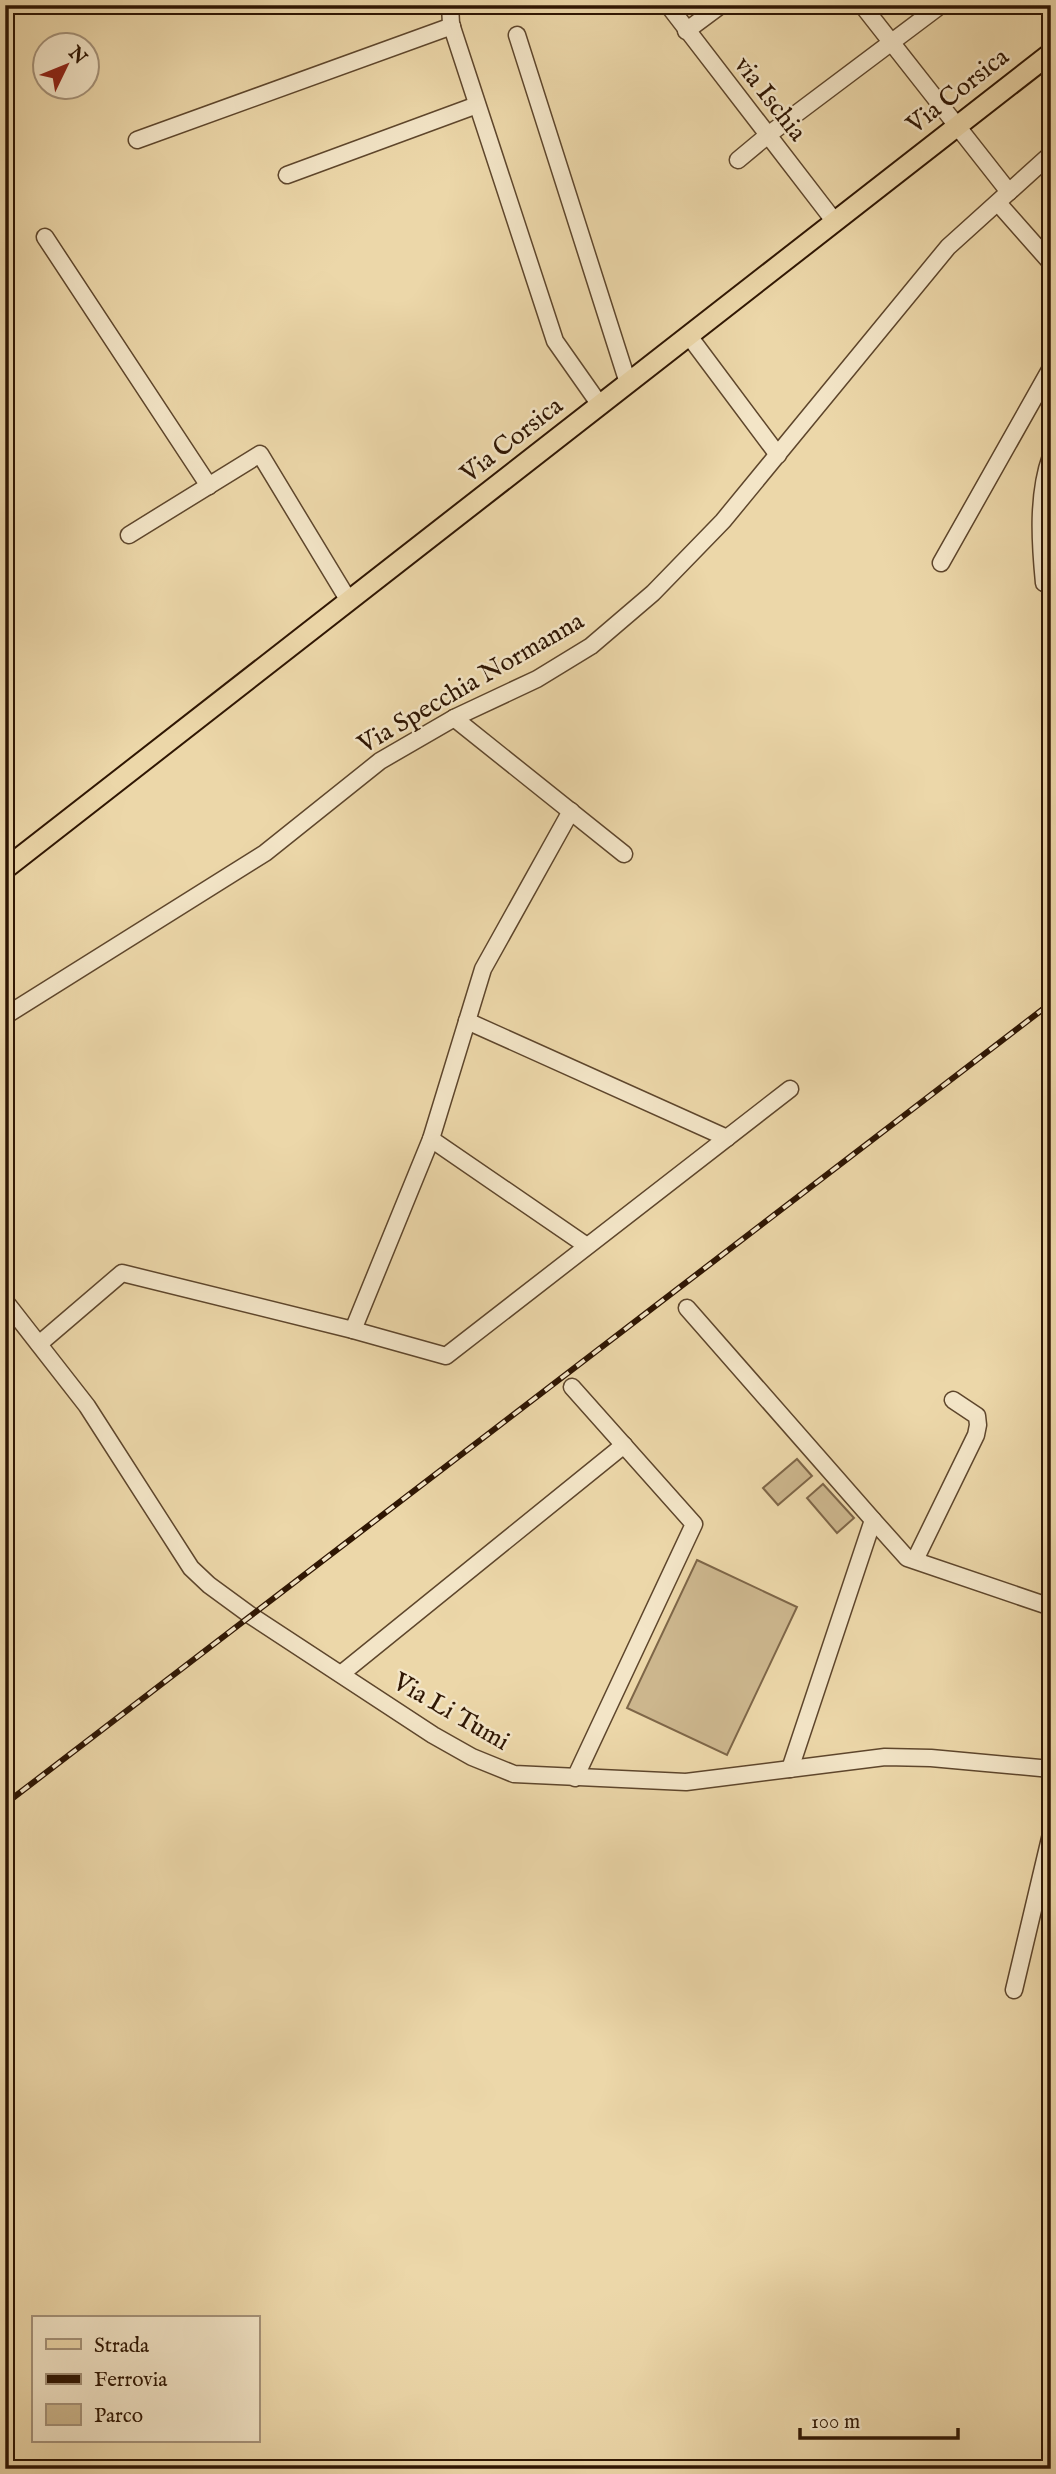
<svg xmlns="http://www.w3.org/2000/svg" width="1056" height="2474" font-family="'IM FELL English',serif">
  <style>
    .green { fill: #ccb68d; stroke: #7e6648; stroke-width: 2 }
    .lines { fill: none; stroke-linecap: round; stroke-linejoin: round }
    .minor-casing { stroke: #5e462c; stroke-width: 19 }
    .major-casing { stroke: #2f1603; stroke-width: 23 }
    .minor { stroke: #f3e5c7; stroke-width: 16 }
    .major { stroke: #ecd7a9; stroke-width: 19 }
    .rail-casing { stroke: #2f1603; stroke-width: 6 }
    .rail { stroke: #f3e5c7; stroke-width: 3.5; stroke-dasharray: 10; stroke-linecap: butt }
    .labels { text-anchor: middle; dominant-baseline: central; stroke-width: 5; stroke-linejoin: round; paint-order: stroke }
    .street-label { font-size: 26px; fill: #2f1603; stroke: #f3e5c7 }
  </style>
  <rect width="100%" height="100%" fill="#ecd7a9"/>
  <filter id="stains"><feTurbulence type="fractalNoise" baseFrequency=".00286" numOctaves="4"/><feColorMatrix values="0 0 0 0 .2 0 0 0 0 .09 0 0 0 0 .02 0 0 0 .5 -.17"/></filter>
  <radialGradient id="worn" r=".72"><stop offset=".6" stop-color="#630" stop-opacity="0"/><stop offset="1" stop-color="#630" stop-opacity=".3"/></radialGradient>
  <!-- green -->
  <g class="green">
    <path d="M797 1459 812 1476 778 1505 763 1488Z"/>
    <path d="M823 1484 854 1518 837 1533 807 1498Z"/>
    <path d="M697 1560 797 1607 727 1755 627 1708Z"/>
  </g>
  <g class="lines">
    <defs>
      <g id="minor">
        <path d="M450 5 451 24 555 341 600 405"/>
        <path d="M668 5 835 222"/>
        <path d="M862 5 1009 192"/>
        <path d="M686 31 721 5"/>
        <path d="M517 35 628 383"/>
        <path d="M137 140 452 26"/>
        <path d="M738 160 768 135 941 5"/>
        <path d="M287 175 477 105"/>
        <path d="M998 203 1051 263"/>
        <path d="M45 237 209 486"/>
        <path d="M689 336 778 455"/>
        <path d="M1051 456C1037 495 1040 542 1044 583L1051 581"/>
        <path d="M129 535 260 454 349 601"/>
        <path d="M941 563 1051 368"/>
        <path d="M454 718 624 854"/>
        <path d="M5 1016 265 853 380 761 456 717 537 679 591 646 653 593 723 521 948 247 1051 154"/>
        <path d="M467 1021 727 1138"/>
        <path d="M431 1139 587 1246"/>
        <path d="M5 1301 87 1406 191 1568 209 1585 250 1615 433 1735 472 1757 514 1774 686 1782 885 1757 931 1758 1051 1769"/>
        <path d="M687 1308 873 1520 790 1769"/>
        <path d="M353 1330 446 1356 790 1089"/>
        <path d="M39 1344 122 1273 353 1330 431 1139 483 969 571 811"/>
        <path d="M572 1387 694 1524 575 1778"/>
        <path d="M873 1520 907 1558 1051 1607"/>
        <path d="M915 1560 976 1435 978 1425 977 1416 953 1400"/>
        <path d="M341 1674 624 1445"/>
        <path d="M1014 1990 1051 1834"/>
      </g>
      <path id="major" d="M5 869 1051 53"/>
    </defs>
    <!-- minor casing -->
    <use href="#minor" class="minor-casing"/>
    <!-- major casing -->
    <use href="#major" class="major-casing"/>
    <!-- minor -->
    <use href="#minor" class="minor"/>
    <!-- major -->
    <use href="#major" class="major"/>
    <defs>
      <path id="rail" d="M5 1804 1051 1003"/>
    </defs>
    <!-- rail casing -->
    <use href="#rail" class="rail-casing"/>
    <!-- rail -->
    <use href="#rail" class="rail"/>
  </g>
  <g class="labels">
    <!-- street labels -->
    <g class="street-label">
      <text transform="translate(958 91) rotate(-38)">Via Corsica</text>
      <text transform="translate(770 99) rotate(52)">via Ischia</text>
      <text transform="translate(512 440) rotate(-38)">Via Corsica</text>
      <text transform="translate(471 683) rotate(-30)">Via Specchia Normanna</text>
      <text transform="translate(451 1712) rotate(30)">Via Li Tumi</text>
    </g>
  </g>
  <!-- margin -->
  <rect width="1056" height="2474" fill="none" stroke="#ecd7a9" stroke-width="28"/>
  <rect x="7" y="7" width="1042" height="2460" fill="none" stroke="#2f1603" stroke-width="3.5"/>
  <rect x="14" y="14" width="1028" height="2446" fill="none" stroke="#2f1603" stroke-width="2"/>
  <!-- legend -->
  <rect x="32" y="2316" width="228" height="126" fill="#f3e5c7" stroke="#a59279" stroke-width="2"/>
  <rect x="46" y="2339" width="35" height="10" fill="#ecd7a9" stroke="#a59279" stroke-width="2"/>
  <text x="94" y="2352" font-size="21" fill="#2f1603">Strada</text>
  <rect x="46" y="2374" width="35" height="10" fill="#2f1603" stroke="#a59279" stroke-width="2"/>
  <text x="94" y="2386" font-size="21" fill="#2f1603">Ferrovia</text>
  <rect x="46" y="2404" width="35" height="21" fill="#ccb68d" stroke="#a59279" stroke-width="2"/>
  <text x="94" y="2422" font-size="21" fill="#2f1603">Parco</text>
  <!-- north arrow -->
  <g transform="translate(66 66) rotate(47)"><circle r="33" fill="#f3e5c7" stroke="#a59279" stroke-width="2"/>
  <path d="M0-5L12 26L0 18L-12 26Z" fill="#8f2418"/>
  <text y="-10" font-size="19" font-weight="bold" text-anchor="middle" fill="#2f1603">N</text>
  </g>
  <!-- scale -->
  <path d="M800 2428v10h158v-10" fill="none" stroke="#2f1603" stroke-width="3.5"/>
  <text x="811" y="2428" font-size="21" fill="#2f1603" stroke="#f3e5c7" stroke-width="5" paint-order="stroke">100 m</text>
  <rect width="100%" height="100%" filter="url(#stains)"/>
  <rect width="100%" height="100%" fill="url(#worn)"/>
</svg>
